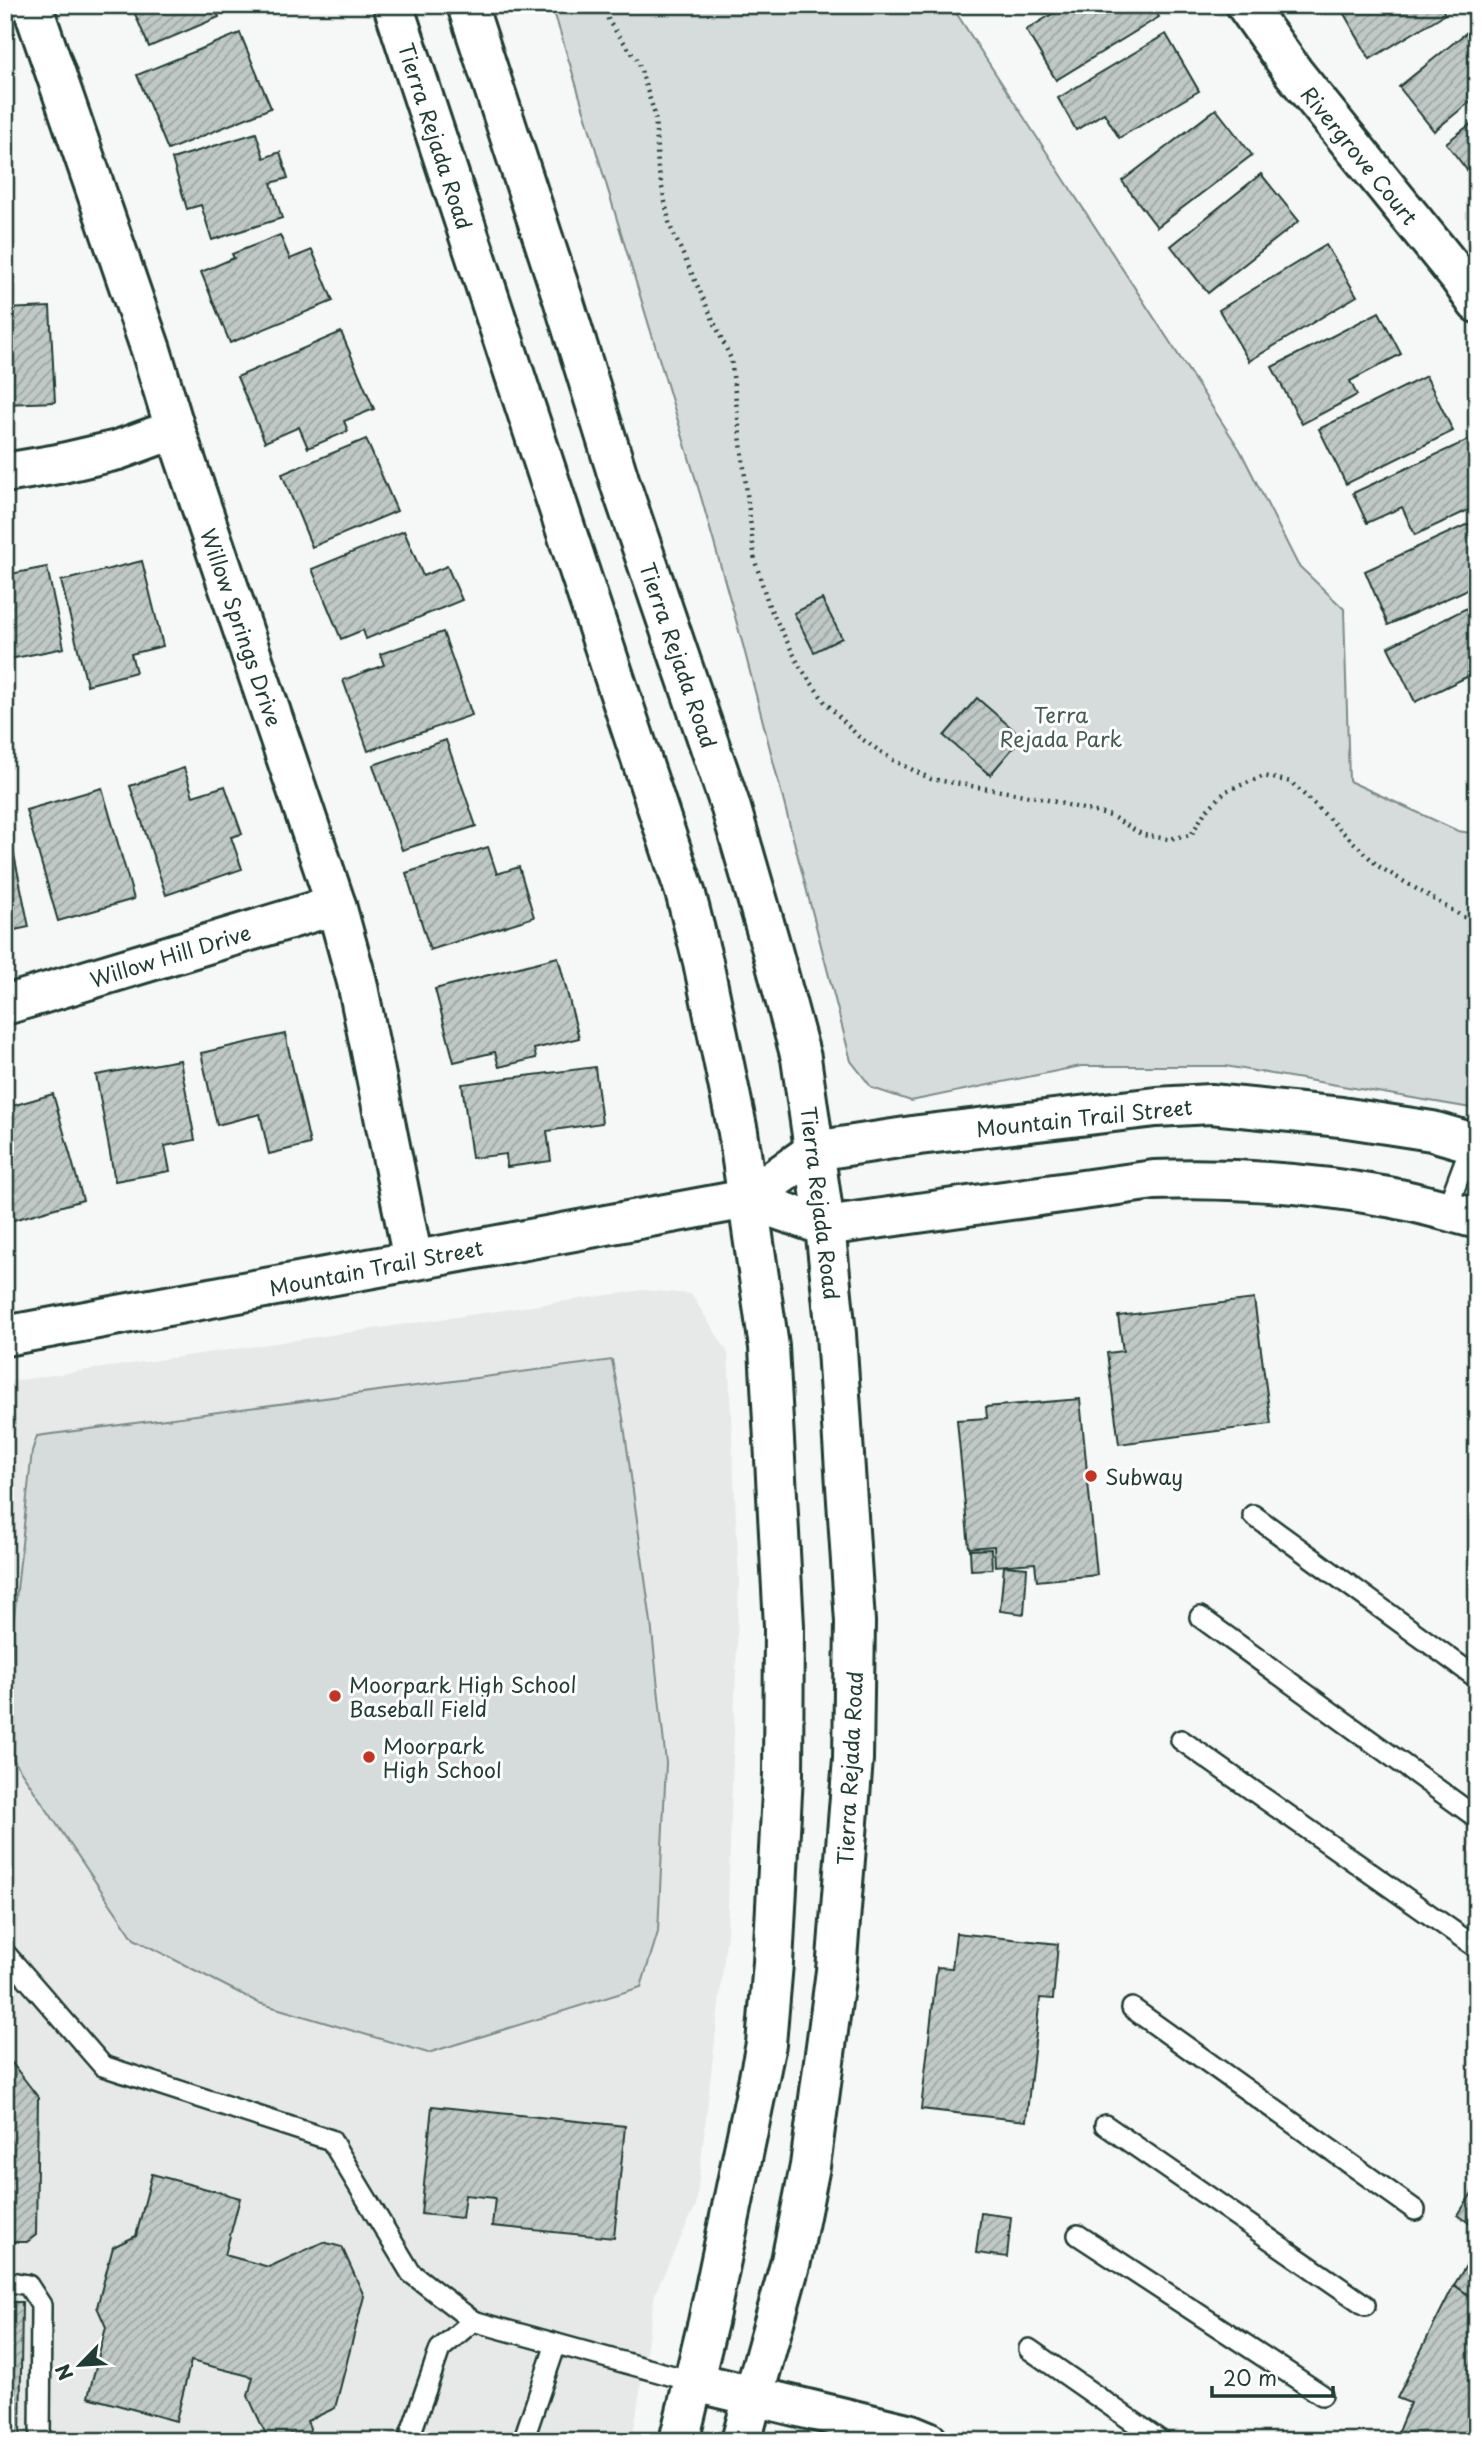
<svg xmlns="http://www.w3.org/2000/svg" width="1482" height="2446" font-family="'Playpen Sans',sans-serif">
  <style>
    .built { fill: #e6e9e8 }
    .green { fill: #d6dcdb; stroke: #7a8c88; stroke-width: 2 }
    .building { fill: url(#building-hatch); stroke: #1f3d34; stroke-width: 2 }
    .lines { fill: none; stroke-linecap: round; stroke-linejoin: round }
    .service-casing { stroke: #1f3d34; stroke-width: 24 }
    .minor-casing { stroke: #1f3d34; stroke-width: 44 }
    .tertiary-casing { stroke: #1f3d34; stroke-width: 44 }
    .secondary-casing { stroke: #1f3d34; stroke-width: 44 }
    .path { stroke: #1f3d34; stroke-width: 4.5; stroke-dasharray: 2 5; stroke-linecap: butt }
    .service { stroke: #fff; stroke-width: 19 }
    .minor { stroke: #fff; stroke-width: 38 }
    .tertiary { stroke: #fff; stroke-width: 38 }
    .secondary { stroke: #fff; stroke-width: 38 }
    .poi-dot { fill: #c8321e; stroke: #fff; stroke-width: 2.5 }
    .labels { text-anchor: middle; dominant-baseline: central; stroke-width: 6; stroke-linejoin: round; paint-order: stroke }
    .street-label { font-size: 21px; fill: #1f3d34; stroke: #fff }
    .park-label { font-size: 21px; fill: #445d55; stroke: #fff }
    .poi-label { font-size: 21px; fill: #1f3d34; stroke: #fff; text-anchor: start }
  </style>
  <defs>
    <pattern id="building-hatch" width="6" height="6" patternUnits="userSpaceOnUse" patternTransform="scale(1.75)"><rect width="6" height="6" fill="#c0c9c6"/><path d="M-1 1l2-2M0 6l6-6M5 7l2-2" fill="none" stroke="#9ba4a2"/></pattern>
  </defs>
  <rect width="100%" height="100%" fill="#f6f7f7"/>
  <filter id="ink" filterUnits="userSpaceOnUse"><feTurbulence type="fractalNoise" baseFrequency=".0143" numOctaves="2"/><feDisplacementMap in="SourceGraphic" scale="14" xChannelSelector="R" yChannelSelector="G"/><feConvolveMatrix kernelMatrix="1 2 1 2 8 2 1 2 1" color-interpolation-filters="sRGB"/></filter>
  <g filter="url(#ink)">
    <!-- built -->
    <path class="built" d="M643 1290 691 1294 728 1353 739 1580 727 1934 696 2205 655 2293 634 2429 629 2441H5V1382Z"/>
    <!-- green -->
    <g class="green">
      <path d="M552 5H951L1240 450 1298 565 1344 609 1349 781 1458 831 1477 834V1109L1225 1066H1081L911 1101 872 1088 851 1061 743 645 701 497Z"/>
      <path d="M612 1360 623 1418 651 1622 666 1763 658 1932 641 1987 428 2053 259 2003 134 1939 10 1755 12 1636 32 1451 37 1436Z"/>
    </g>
    <!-- building -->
    <g class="building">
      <path d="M121 5H214L219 17 149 47 133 9 124 13Z"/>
      <path d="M1067 5H1151L1159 17 1056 80 1026 30Z"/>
      <path d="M1339 5H1440L1445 14 1370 59Z"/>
      <path d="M1477 24V96L1434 131 1399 87Z"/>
      <path d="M240 33 271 108 168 150 137 75Z"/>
      <path d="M1166 34 1199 91 1119 138 1104 113 1076 130 1058 98Z"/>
      <path d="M1216 109 1252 155 1157 227 1122 181Z"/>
      <path d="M1477 119V183L1446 143Z"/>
      <path d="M256 133 264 158 280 152 288 178 271 183 282 218 212 240 201 205 187 209 172 159Z"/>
      <path d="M1261 174 1299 221 1208 293 1171 246Z"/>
      <path d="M280 235 290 259 312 250 333 301 230 343 201 272 234 258 232 254Z"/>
      <path d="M1326 245 1357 296 1249 361 1219 310Z"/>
      <path d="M50 307 55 402 5 404V309Z"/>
      <path d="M1379 312 1401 354 1350 381 1357 395 1302 424 1272 367Z"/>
      <path d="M341 332 374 409 344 421 348 431 308 448 299 427 265 442 237 377Z"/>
      <path d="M1426 376 1453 431 1346 484 1319 429Z"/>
      <path d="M366 439 397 511 312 547 282 474Z"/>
      <path d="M1468 440 1477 459V506L1415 535 1402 507 1367 523 1353 493Z"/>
      <path d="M1470 523 1477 539V585L1388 625 1365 571Z"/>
      <path d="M404 531 423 576 447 566 462 600 366 639 363 630 341 639 312 569Z"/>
      <path d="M142 561 163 646 131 654 136 672 87 685 61 581Z"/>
      <path d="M47 567 64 648 5 660V575Z"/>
      <path d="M822 599 842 638 814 652 794 613Z"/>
      <path d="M1477 603V672L1415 702 1388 647Z"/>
      <path d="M443 632 472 715 368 751 343 680 384 665 380 654Z"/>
      <path d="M977 698 1022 737 990 775 944 736Z"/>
      <path d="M446 740 476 826 402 850 373 765Z"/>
      <path d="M184 768 193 796 225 786 242 834 231 837 242 869 166 895 130 786Z"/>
      <path d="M102 788 134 899 58 921 26 810Z"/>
      <path d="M12 845 29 927 5 932V846Z"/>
      <path d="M488 847 497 874 519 867 534 917 430 950 406 873Z"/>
      <path d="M558 957 579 1038 534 1049 536 1058 499 1067 495 1052 454 1062 435 989Z"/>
      <path d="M285 1034 310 1144 269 1154 260 1114 217 1125 201 1053Z"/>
      <path d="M180 1060 195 1140 165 1146 170 1171 115 1181 96 1075Z"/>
      <path d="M595 1067 602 1123 547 1131 551 1161 507 1167 506 1154 472 1158 462 1084Z"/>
      <path d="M53 1094 83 1200 7 1222 5 1108Z"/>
      <path d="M1254 1299 1271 1424 1119 1444 1107 1353 1123 1351 1118 1316Z"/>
      <path d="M1080 1399 1097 1575 1037 1581 1035 1563 995 1566 994 1546 969 1548 957 1420 987 1418 986 1407Z"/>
      <path d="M991 1549 992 1569 971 1570 970 1550Z"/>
      <path d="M1004 1566 1027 1568 1024 1614 1000 1611Z"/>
      <path d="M956 1933 1058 1944 1053 1999 1040 1998 1026 2121 921 2109 937 1967 952 1968Z"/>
      <path d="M5 2054 38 2097 36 2235 27 2242H5Z"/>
      <path d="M432 2106 625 2126 614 2238 492 2226 495 2198 465 2195 462 2218 421 2214Z"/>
      <path d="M152 2174 240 2198 225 2255 269 2267 323 2242 342 2247 364 2296 335 2408 307 2421 310 2428 307 2441H294L291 2434 278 2441H269L248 2396 253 2377 191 2361 176 2421 88 2397 106 2327 97 2307 113 2247 136 2236Z"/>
      <path d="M1477 2185V2229L1458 2215Z"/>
      <path d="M981 2213 1011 2217 1007 2257 976 2253Z"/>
      <path d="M1477 2248V2301L1454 2285Z"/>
      <path d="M1454 2285 1477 2301V2441H1394L1410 2403 1397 2398Z"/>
      <path d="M5 2302H22L20 2441H5Z"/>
    </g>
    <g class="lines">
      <defs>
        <g id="service">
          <path d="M1446 1211 1474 1137"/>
          <path d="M1253 1515 1477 1678"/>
          <path d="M1200 1617 1477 1818"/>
          <path d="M1181 1740 1477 1948"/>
          <path d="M5 1953 103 2066 331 2140 411 2273 473 2321"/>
          <path d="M1132 2008 1415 2210"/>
          <path d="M1105 2125 1365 2305"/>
          <path d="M1078 2235 1322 2395"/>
          <path d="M5 2281 28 2285 41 2305 40 2441"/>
          <path d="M1029 2349 1161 2441"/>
          <path d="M408 2441 440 2349 473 2321 695 2382"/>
          <path d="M523 2441 556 2344"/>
        </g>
        <g id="minor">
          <path d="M32 5 151 350 175 429 336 905 357 982 413 1260"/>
          <path d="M1246 5 1294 73 1459 277 1477 303"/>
          <path d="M5 473 58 464 118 450 175 429"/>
          <path d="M5 1005 336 905"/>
          <path d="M5 1336 747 1199"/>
          <path d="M695 2382 911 2434 928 2441"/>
        </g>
        <g id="tertiary">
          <path d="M747 1199 814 1151 919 1135 1156 1107 1211 1104 1341 1117 1432 1131 1477 1144"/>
          <path d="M747 1199 825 1226 1154 1180C1232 1177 1311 1183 1388 1197 1418 1202 1447 1211 1477 1219"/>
        </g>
        <g id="secondary">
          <path d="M393 5 686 895 703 962 738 1132 769 1347 784 1626 783 1774 773 1963 766 2044 708 2322 679 2441"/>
          <path d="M467 5 563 299 622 489 730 805 772 950 801 1058 825 1226 836 1334 855 1622 853 1759 836 1971 810 2166 791 2261 741 2441"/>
        </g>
      </defs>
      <!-- service casing -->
      <use href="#service" class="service-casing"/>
      <!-- minor casing -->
      <use href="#minor" class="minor-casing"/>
      <!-- tertiary casing -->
      <use href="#tertiary" class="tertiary-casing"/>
      <!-- secondary casing -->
      <use href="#secondary" class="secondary-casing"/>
      <!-- path -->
      <path class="path" d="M603 5 609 22 638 61 655 115 658 168 670 226 731 359 755 561 769 606 800 667 825 702 859 737 893 760 931 779 1036 797 1111 816 1143 835 1169 839 1191 835 1205 812 1226 791 1264 776 1291 782 1378 866 1477 925"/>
      <!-- service -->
      <use href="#service" class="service"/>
      <!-- minor -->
      <use href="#minor" class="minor"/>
      <!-- tertiary -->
      <use href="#tertiary" class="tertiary"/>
      <!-- secondary -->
      <use href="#secondary" class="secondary"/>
    </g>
  </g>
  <!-- markers -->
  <g class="poi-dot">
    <circle cx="1091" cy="1476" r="7"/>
    <circle cx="335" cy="1696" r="7"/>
    <circle cx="369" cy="1757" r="7"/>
  </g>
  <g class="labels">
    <!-- street labels -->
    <g class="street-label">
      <text transform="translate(436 136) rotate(72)">Tierra Rejada Road</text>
      <text transform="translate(1360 155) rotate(51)">Rivergrove Court</text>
      <text transform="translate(242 627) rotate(71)">Willow Springs Drive</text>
      <text transform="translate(679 655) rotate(71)">Tierra Rejada Road</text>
      <text transform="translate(170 955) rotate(-17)">Willow Hill Drive</text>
      <text transform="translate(1084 1117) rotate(-6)">Mountain Trail Street</text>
      <text transform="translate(821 1203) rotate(83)">Tierra Rejada Road</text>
      <text transform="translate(376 1267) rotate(-11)">Mountain Trail Street</text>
      <text transform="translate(849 1768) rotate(-87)">Tierra Rejada Road</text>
    </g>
    <!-- park labels -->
    <g class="park-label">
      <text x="1061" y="714">Terra<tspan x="1061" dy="24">Rejada Park</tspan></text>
    </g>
    <!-- poi labels -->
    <g class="poi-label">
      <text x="1105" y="1476">Subway</text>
      <text x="349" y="1684">Moorpark High School<tspan x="349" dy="24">Baseball Field</tspan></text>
      <text x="383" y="1745">Moorpark<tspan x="383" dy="24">High School</tspan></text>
    </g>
  </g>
  <!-- margin -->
  <rect width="1482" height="2446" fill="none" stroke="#fff" stroke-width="28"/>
  <rect x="14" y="14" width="1454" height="2418" fill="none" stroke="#1f3d34" stroke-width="2.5" filter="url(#ink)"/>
  <!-- north arrow -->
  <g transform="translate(80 2365) rotate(245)" stroke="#ffffff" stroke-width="5" paint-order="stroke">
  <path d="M0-5L12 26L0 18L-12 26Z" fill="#1f3d34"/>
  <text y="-10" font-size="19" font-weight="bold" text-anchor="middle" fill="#1f3d34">N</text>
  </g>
  <!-- scale -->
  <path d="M1212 2386v10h121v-10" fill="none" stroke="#1f3d34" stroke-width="3.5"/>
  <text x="1223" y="2386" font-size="21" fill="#1f3d34" stroke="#ffffff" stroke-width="5" paint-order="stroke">20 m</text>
</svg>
